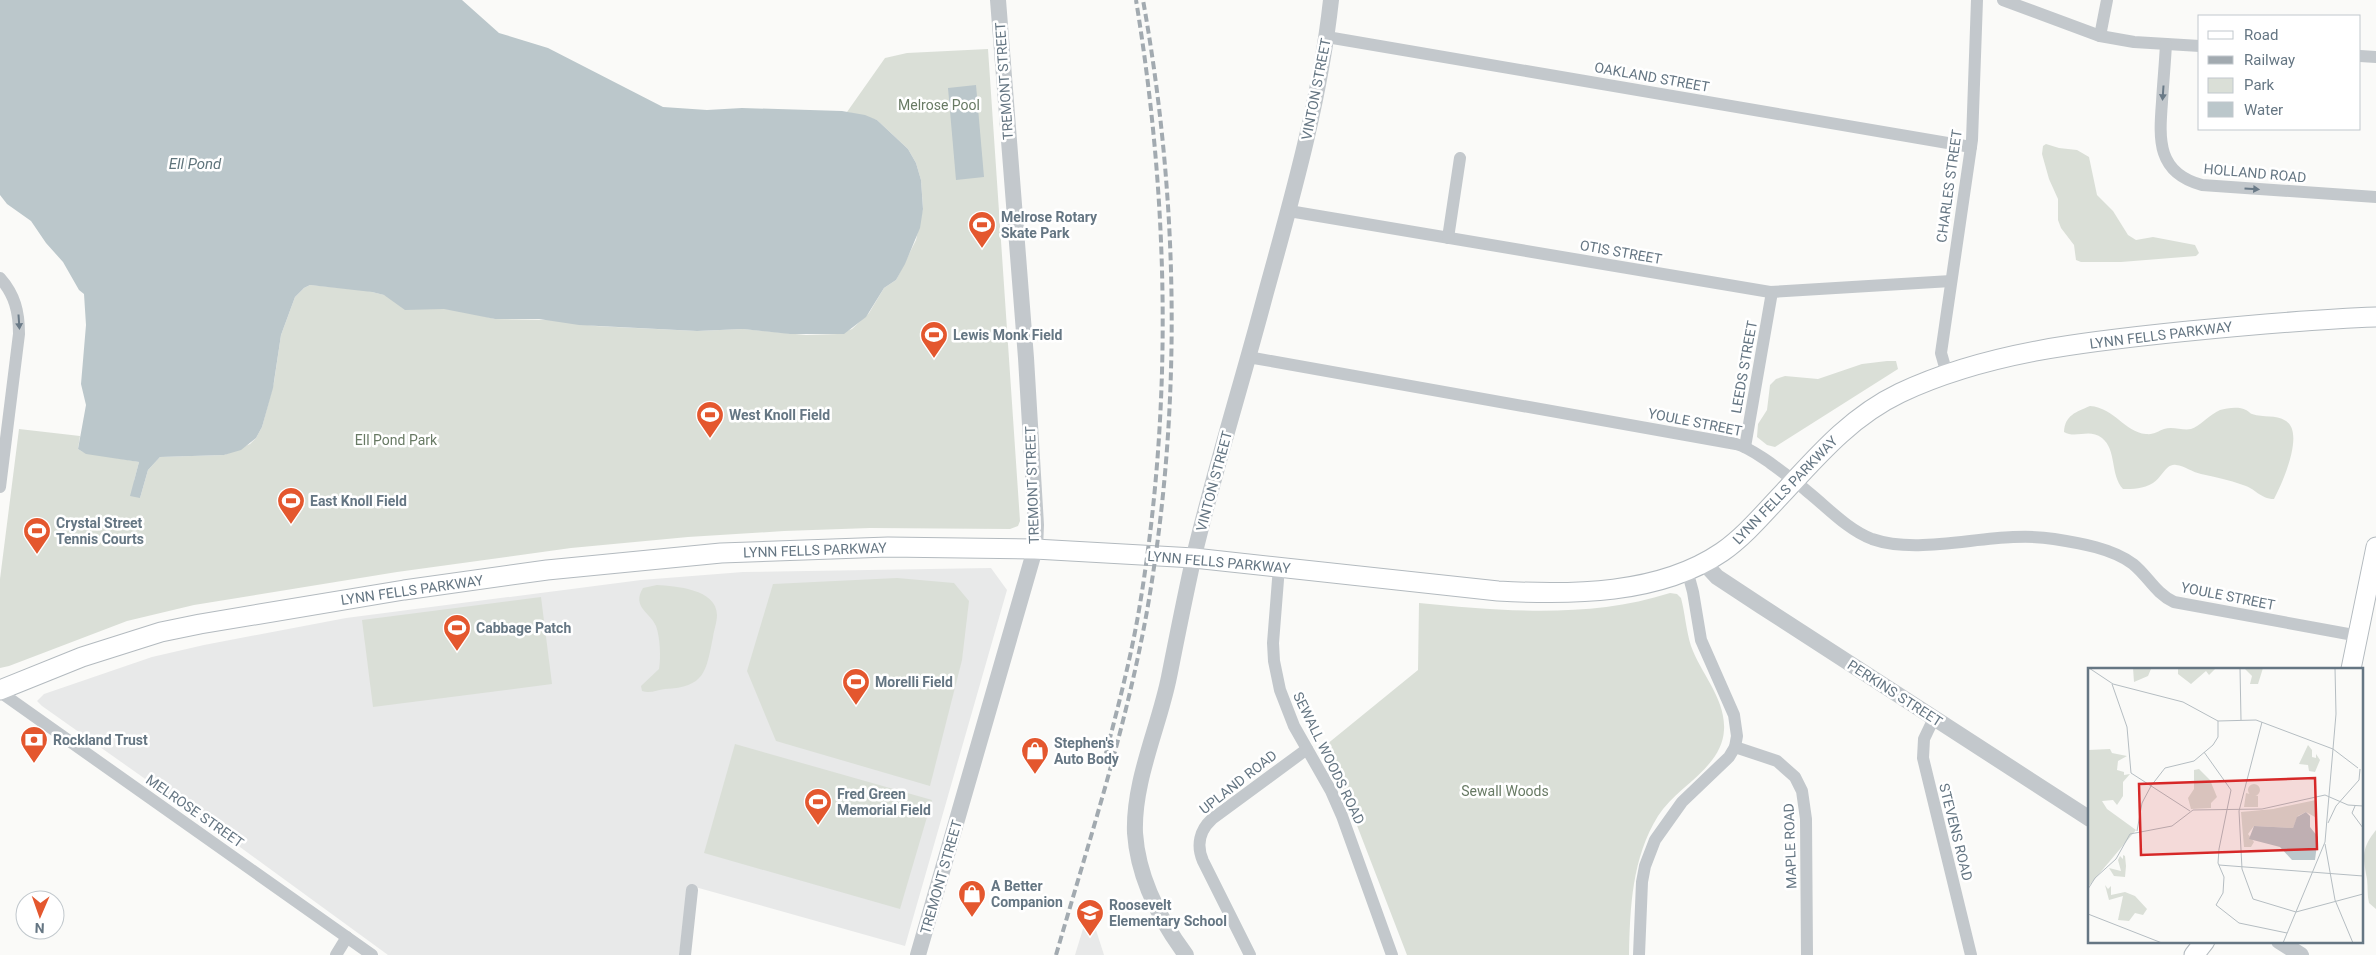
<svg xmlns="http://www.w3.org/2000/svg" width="2376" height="955" font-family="Roboto,sans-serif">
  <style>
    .built { fill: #e8e9e9 }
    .green { fill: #dadfd7 }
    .water { fill: #bbc7cb }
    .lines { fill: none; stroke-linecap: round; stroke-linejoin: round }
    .secondary-casing { stroke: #b3babf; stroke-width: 21 }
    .minor { stroke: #c3c8cc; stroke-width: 12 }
    .tertiary { stroke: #c3c8cc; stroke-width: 16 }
    .secondary { stroke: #fff; stroke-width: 19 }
    .rail { stroke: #a2aab0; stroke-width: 4; stroke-dasharray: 8 4; stroke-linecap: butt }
    .oneway { fill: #6a7a87 }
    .labels { text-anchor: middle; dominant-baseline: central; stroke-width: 5; stroke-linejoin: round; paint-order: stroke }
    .street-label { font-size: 14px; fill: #657683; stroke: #fff }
    .park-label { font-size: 14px; fill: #687a64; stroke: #fff }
    .poi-label { font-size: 14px; font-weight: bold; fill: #657683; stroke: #fff; text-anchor: start }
    .water-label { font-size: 15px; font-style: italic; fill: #60757c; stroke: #fff }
    .inset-road { fill: none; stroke: #b5bdc2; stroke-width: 1 }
    .view { fill: #d62828; fill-opacity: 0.15; stroke: #d62828; stroke-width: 2.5 }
    .inset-edge { fill: none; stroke: #657683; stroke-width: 2.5 }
  </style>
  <rect width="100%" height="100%" fill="#fafaf8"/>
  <!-- built -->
  <g class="built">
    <path d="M991 568 1007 590 905 946 688 885 679 955H388L192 812 42 706 37 701 44 694 152 657 204 645 346 618 641 580 743 572Z"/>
    <path d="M1086 919 1096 930 1104 955H1075Z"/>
  </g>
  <!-- green -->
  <g class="green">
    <path d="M988 49 1020 521 1018 526 1010 529 870 528 784 531 688 537 571 548 397 572 194 605 127 621 9 666 0 668V579L19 429 80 436 78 449 83 452 139 462 134 481 140 498 148 470 160 457 224 455 250 444 256 438 262 427 274 382 281 335 295 297 304 288 310 285 364 290 437 308 464 311 495 319 551 320 595 326 697 331 743 329 806 335 838 334 852 329 869 313 884 288 896 280 916 240 923 208 921 180 916 163 908 149 877 120 847 112 885 58 907 53Z"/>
    <path d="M2046 144 2059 148 2077 150 2089 157 2097 195 2113 211 2128 235 2136 240 2153 237 2195 245 2199 253 2196 256 2121 262H2081L2076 260 2074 245 2061 228 2058 220V199L2049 179 2042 154 2043 146Z"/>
    <path d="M1887 361H1896L1898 369 1775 447 1767 445 1757 437 1758 424 1767 410 1770 385 1776 379 1785 376 1818 379 1862 364Z"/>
    <path d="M2090 406C2115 408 2124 432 2146 434 2154 435 2158 431 2164 429 2173 426 2183 431 2191 429 2199 427 2210 414 2220 410 2227 408 2239 406 2246 410 2247 410 2251 414 2252 414 2264 418 2275 414 2286 421 2305 433 2282 484 2274 499 2260 499 2255 488 2243 485 2229 480 2215 477 2201 474 2192 472 2185 466 2176 465 2166 463 2161 479 2153 483 2143 489 2133 489 2123 489 2110 475 2117 450 2102 438 2089 428 2076 439 2064 432 2065 415 2076 412 2090 406Z"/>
    <path d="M897 578 954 583 969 601 962 660 930 786 776 741 747 671 773 584Z"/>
    <path d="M657 585C675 586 717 589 717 615 717 622 714 630 713 637 706 672 705 687 665 689 657 690 650 694 642 691L641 686 659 669C661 657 660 637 656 626 651 613 631 607 643 588Z"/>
    <path d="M1670 593 1677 594 1681 598C1685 613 1686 630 1691 646 1701 674 1726 699 1724 730 1722 768 1677 786 1658 816 1632 858 1630 907 1629 955H1407L1341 784 1321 749 1418 670 1419 603C1501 611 1589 619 1670 593Z"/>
    <path d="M541 597 552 684 373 707 362 620Z"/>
    <path d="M735 744 932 800 900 909 704 853Z"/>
    <path d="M2376 830V909L2369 903C2367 895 2368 887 2367 879 2363 856 2361 849 2376 830Z"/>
  </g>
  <!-- water -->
  <g class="water">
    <path d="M0 0H462L499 33 548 48 663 107 707 110 742 108 842 111 865 115 877 120 908 149 916 163 921 180 923 209 920 228 905 264 896 280 884 288 866 317 844 334H790L743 329 697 331 579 325 539 319H495L444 309 405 310 384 295 372 292 310 285 304 288 295 297 281 335 273 388 262 427 256 438 241 450 224 455 160 457 148 470 140 498 130 496 139 462 86 454 78 449 86 405 81 384 86 325 84 294 79 290 63 262 46 243 31 221 7 204 0 195Z"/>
    <path d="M976 85 984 177 956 180 948 88Z"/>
  </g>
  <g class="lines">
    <defs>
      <g id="secondary">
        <path d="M2351 669 2376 547"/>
        <path d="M0 690 82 657 161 632 200 624 404 590 547 570 721 553 888 547 1035 549 1194 558 1498 591C1571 595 1659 595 1722 552 1745 536 1764 513 1784 492 1819 454 1852 416 1900 393 1989 351 2092 341 2189 331 2251 325 2314 319 2376 317"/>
        <path d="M2194 955 2205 941"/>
      </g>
    </defs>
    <!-- secondary casing -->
    <use href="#secondary" class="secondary-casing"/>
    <!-- minor -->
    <g class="minor">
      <path d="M2003 0 2100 36 2134 42 2200 46"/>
      <path d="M2100 36 2107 0"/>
      <path d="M1327 37 1971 147"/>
      <path d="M2166 44C2165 64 2163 83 2162 102 2159 140 2157 173 2202 185L2376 197"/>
      <path d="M2360 56 2376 57"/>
      <path d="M1289 211 1770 292 1951 281"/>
      <path d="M1448 238 1460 158"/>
      <path d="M0 278C15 295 19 312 19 334L0 487"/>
      <path d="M1248 357 1736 444C1748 447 1758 455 1769 462 1782 472 1796 481 1808 492 1828 508 1848 530 1872 539 1924 557 1997 529 2054 539 2079 543 2112 548 2133 564 2148 576 2155 593 2174 602L2359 636"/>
      <path d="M1947 374 1941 353 1972 140 1977 0"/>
      <path d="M1745 447 1772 292"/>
      <path d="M1279 567 1273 643 1274 661 1280 690 1294 726 1331 791 1342 816 1392 955"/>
      <path d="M0 692 372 955"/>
      <path d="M1934 718 1924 739 1923 758 1971 955"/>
      <path d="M1735 747 1777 761 1795 777 1802 791 1806 819 1807 955"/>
      <path d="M336 955 347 937"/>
      <path d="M685 955 692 890"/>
      <path d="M1250 955 1203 861C1196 845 1200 830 1212 819L1307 749"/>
      <path d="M1639 955 1642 882 1645 866 1655 840 1682 802 1729 757 1735 747 1737 736 1734 715 1701 640 1693 592 1687 570"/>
    </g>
    <!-- tertiary -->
    <g class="tertiary">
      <path d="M1704 563 1717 577 1761 606 2090 819"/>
      <path d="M2279 941 2301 955"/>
      <path d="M918 955 1035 549 1036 525 1026 358 998 0"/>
      <path d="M1186 955C1160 920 1138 877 1135 833 1133 781 1159 727 1169 677 1177 637 1185 596 1194 556 1215 468 1242 383 1265 296 1292 198 1320 101 1331 0"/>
    </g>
    <!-- secondary -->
    <use href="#secondary" class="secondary"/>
    <!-- rail -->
    <g class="rail">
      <path d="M1103 765C1116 714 1130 663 1139 610 1173 408 1169 202 1136 0"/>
      <path d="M1056 955C1089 841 1126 728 1147 611 1182 410 1179 201 1143 0"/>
    </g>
  </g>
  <!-- one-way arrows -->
  <defs><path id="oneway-solid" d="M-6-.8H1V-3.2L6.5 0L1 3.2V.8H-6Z" transform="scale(1.25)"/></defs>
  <g class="oneway">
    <use href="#oneway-solid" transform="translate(2163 93) rotate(94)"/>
    <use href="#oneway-solid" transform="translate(2252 189) rotate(4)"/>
    <use href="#oneway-solid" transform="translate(19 322) rotate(86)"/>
  </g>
  <!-- icons -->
  <defs>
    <symbol id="stadium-pin" viewBox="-11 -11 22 30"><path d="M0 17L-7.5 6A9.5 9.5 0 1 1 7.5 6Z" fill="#e4572e" stroke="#fff"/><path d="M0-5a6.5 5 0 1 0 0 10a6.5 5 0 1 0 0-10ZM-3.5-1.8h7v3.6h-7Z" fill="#fff"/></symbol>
    <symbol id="bank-pin" viewBox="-11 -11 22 30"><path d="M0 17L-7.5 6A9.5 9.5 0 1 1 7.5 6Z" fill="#e4572e" stroke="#fff"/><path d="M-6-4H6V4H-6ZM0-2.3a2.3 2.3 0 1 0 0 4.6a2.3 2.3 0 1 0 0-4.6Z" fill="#fff"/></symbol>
    <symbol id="shop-pin" viewBox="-11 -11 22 30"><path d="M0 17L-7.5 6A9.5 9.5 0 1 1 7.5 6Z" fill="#e4572e" stroke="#fff"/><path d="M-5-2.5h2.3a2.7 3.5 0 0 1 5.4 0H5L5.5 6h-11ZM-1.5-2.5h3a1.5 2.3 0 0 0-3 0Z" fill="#fff"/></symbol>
    <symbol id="school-pin" viewBox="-11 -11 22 30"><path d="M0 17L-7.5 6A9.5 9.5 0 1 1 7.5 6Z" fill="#e4572e" stroke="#fff"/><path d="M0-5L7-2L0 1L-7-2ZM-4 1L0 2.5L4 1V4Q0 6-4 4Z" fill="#fff"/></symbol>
  </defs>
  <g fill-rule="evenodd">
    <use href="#stadium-pin" x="966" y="209" width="32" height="43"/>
    <use href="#stadium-pin" x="918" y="319" width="32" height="43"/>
    <use href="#stadium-pin" x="694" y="399" width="32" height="43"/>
    <use href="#stadium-pin" x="275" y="485" width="32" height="43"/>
    <use href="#stadium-pin" x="21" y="515" width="32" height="43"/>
    <use href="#stadium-pin" x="441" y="612" width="32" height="43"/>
    <use href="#stadium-pin" x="840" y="666" width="32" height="43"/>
    <use href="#bank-pin" x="18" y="724" width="32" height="43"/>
    <use href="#shop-pin" x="1019" y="735" width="32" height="43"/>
    <use href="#stadium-pin" x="802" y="786" width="32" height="43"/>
    <use href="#shop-pin" x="956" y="878" width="32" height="43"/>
    <use href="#school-pin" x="1074" y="897" width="32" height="43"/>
  </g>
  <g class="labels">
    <!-- street labels -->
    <g class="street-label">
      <text transform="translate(1652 77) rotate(10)">OAKLAND STREET</text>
      <text transform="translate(1004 81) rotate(-94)">TREMONT STREET</text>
      <text transform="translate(1316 89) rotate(-79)">VINTON STREET</text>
      <text transform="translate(2255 173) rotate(5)">HOLLAND ROAD</text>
      <text transform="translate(1949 186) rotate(-82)">CHARLES STREET</text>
      <text transform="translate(1621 252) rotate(10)">OTIS STREET</text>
      <text transform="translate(2161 335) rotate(-7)">LYNN FELLS PARKWAY</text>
      <text transform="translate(1744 367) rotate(-80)">LEEDS STREET</text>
      <text transform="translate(1695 422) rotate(11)">YOULE STREET</text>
      <text transform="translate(1214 481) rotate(-75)">VINTON STREET</text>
      <text transform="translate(1032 485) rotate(-92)">TREMONT STREET</text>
      <text transform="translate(1785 490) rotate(-46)">LYNN FELLS PARKWAY</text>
      <text transform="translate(815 550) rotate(-2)">LYNN FELLS PARKWAY</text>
      <text transform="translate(1219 562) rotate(5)">LYNN FELLS PARKWAY</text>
      <text transform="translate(412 590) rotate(-8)">LYNN FELLS PARKWAY</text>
      <text transform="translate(2228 596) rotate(11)">YOULE STREET</text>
      <text transform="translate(1895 693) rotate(33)">PERKINS STREET</text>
      <text transform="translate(1329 758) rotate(64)">SEWALL WOODS ROAD</text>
      <text transform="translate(1238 782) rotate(-38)">UPLAND ROAD</text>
      <text transform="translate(195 811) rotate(35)">MELROSE STREET</text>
      <text transform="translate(1956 832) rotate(76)">STEVENS ROAD</text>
      <text transform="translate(1790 846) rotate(-92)">MAPLE ROAD</text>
      <text transform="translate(941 877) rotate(-74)">TREMONT STREET</text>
    </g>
    <!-- park labels -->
    <g class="park-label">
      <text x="939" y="105">Melrose Pool</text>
      <text x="396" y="440">Ell Pond Park</text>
      <text x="1505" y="791">Sewall Woods</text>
    </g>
    <!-- poi labels -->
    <g class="poi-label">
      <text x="1001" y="217">Melrose Rotary<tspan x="1001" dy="16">Skate Park</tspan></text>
      <text x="953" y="335">Lewis Monk Field</text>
      <text x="729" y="415">West Knoll Field</text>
      <text x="310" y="501">East Knoll Field</text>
      <text x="56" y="523">Crystal Street<tspan x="56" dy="16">Tennis Courts</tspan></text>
      <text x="476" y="628">Cabbage Patch</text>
      <text x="875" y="682">Morelli Field</text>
      <text x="53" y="740">Rockland Trust</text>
      <text x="1054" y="743">Stephen's<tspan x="1054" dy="16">Auto Body</tspan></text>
      <text x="837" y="794">Fred Green<tspan x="837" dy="16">Memorial Field</tspan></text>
      <text x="991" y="886">A Better<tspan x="991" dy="16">Companion</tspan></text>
      <text x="1109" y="905">Roosevelt<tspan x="1109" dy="16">Elementary School</tspan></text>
    </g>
    <!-- water labels -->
    <g class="water-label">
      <text x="195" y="164">Ell Pond</text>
    </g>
  </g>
  <!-- overview -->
  <g transform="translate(2088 668)">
    <rect width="275" height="275" fill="#fafaf8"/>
    <path d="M45 0H63V1L60 8 46 14ZM90 0H128L121 7 118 3 103 16 90 6ZM175 0 170 16H162L164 8 156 0ZM220 77 224 82V89L228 90V86L232 92 227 104 221 103 220 97 211 96ZM22 81 24 85 39 88 30 93 29 102 36 104V107L42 106 35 114V128L29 137 25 132 14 133 19 141 48 162 0 219V82ZM111 101 122 112 129 129 123 135V140L103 141 100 130 106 121V102ZM160 122a6 6 0 1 1 12 0a6 6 0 1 1-12 0ZM158 125 170 128V139H156ZM228 132 227 149 218 144 210 148 205 160 166 158 160 166 166 174 163 179H156L153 144 185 141ZM35 187 37 188 38 198 37 209 26 208 21 200 33 203 30 192 32 188 35 191ZM17 217 20 221 23 218V227L37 224 47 228 59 241 55 247 47 245 41 253 30 252 35 228 21 232Z" fill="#dadfd7"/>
    <path d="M218 144 222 148V159L230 169 227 192H204L192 179 161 171 166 158 205 160 209 149Z" fill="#bbc7cb"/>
    <path class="inset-road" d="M1 0 25 16 95 34 130 53 168 52 245 81M152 0 153 52M24 16 39 59 43 105 102 143M174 54 151 143 154 201 165 231 208 244M245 81 270 100M116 84 143 122 131 181 130 195 136 209 135 225 128 237 151 255 199 265M267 138 264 145 275 160M240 155 248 138 271 112 272 101M49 163 54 135 63 118 77 100 106 93 125 77 130 69V53M237 176 247 232 265 275M131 197 275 208M0 221 7 210 28 191 42 166 84 158 105 142 174 141 237 127 260 137 275 138M208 244 275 226M0 246 74 275M195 275 237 174 248 46 247 0"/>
    <path class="view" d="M227 110 229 181 53 187 51 116Z"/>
    <rect width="275" height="275" class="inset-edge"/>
  </g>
  <!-- legend -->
  <rect x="2198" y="15" width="162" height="115" fill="#ffffff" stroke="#c1c8cd"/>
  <rect x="2208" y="31" width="25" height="8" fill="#ffffff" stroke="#c1c8cd"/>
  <text x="2244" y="40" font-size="15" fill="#657683">Road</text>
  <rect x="2208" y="56" width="25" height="8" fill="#a2aab0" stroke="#c1c8cd"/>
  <text x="2244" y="65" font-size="15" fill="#657683">Railway</text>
  <rect x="2208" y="78" width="25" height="15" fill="#dadfd7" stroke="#c1c8cd"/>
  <text x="2244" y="90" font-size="15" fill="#657683">Park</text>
  <rect x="2208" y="102" width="25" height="15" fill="#bbc7cb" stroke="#c1c8cd"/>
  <text x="2244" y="115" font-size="15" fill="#657683">Water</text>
  <!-- north arrow -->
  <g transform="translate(40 915) rotate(182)"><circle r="24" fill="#ffffff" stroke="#c1c8cd"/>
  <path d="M0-4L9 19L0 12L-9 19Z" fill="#e4572e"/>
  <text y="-8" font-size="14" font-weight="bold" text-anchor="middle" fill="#657683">N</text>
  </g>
</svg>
